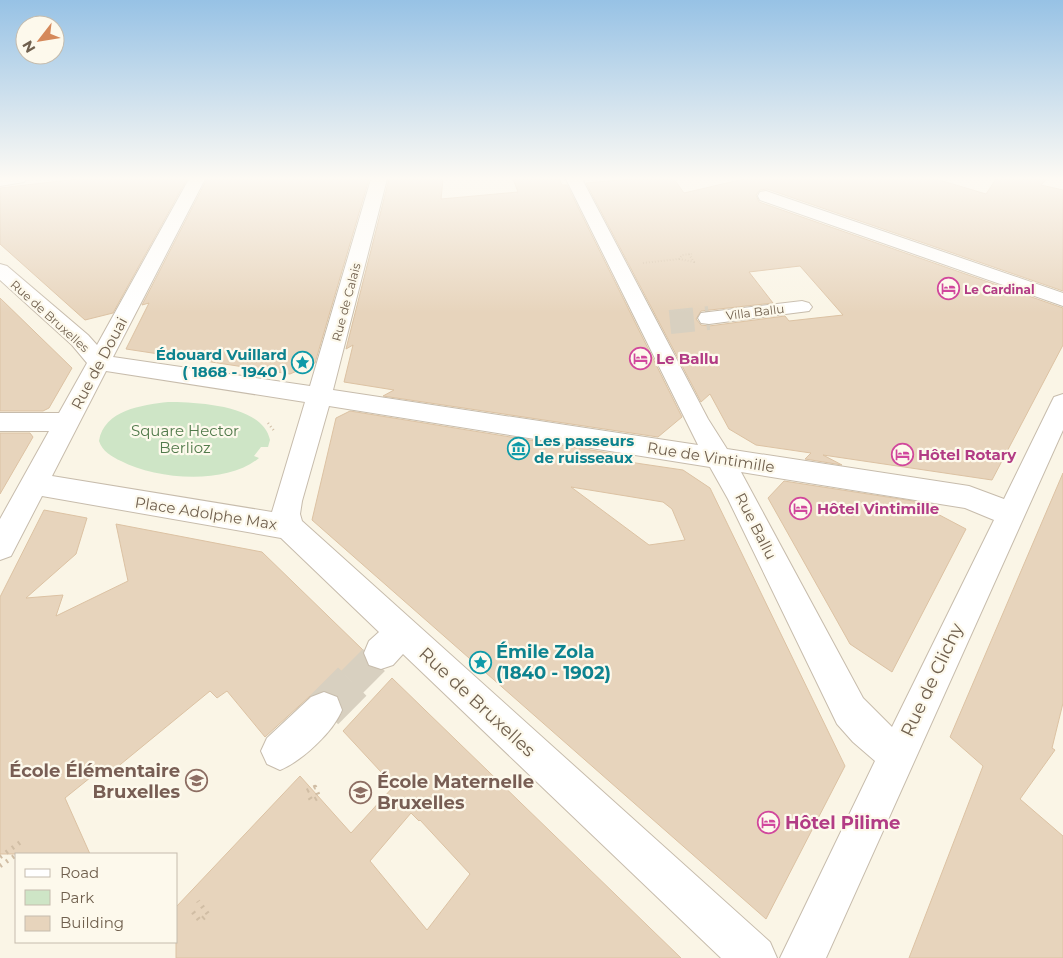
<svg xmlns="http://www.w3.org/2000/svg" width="1063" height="958" font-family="Montserrat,sans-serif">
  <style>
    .green { fill: #cee5c6 }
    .building { fill: #e7d4bc; stroke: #dcc2a3; fill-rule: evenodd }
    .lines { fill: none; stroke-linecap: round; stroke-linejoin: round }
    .minor-tunnel-far2 { stroke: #d8d0c0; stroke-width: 24; stroke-dasharray: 24 12; stroke-linecap: butt }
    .minor-tunnel-far1 { stroke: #d8d0c0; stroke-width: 31; stroke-dasharray: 31 16; stroke-linecap: butt }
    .minor-tunnel { stroke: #d8d0c0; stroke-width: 40; stroke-dasharray: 40 20; stroke-linecap: butt }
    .minor-casing { stroke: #c7bcac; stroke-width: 2 }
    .path-far2 { stroke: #d0bda4; stroke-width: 2; stroke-dasharray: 0.5 2.5; stroke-linecap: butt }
    .path-far1 { stroke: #d0bda4; stroke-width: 2.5; stroke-dasharray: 1 3; stroke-linecap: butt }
    .path { stroke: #d0bda4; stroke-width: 4.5; stroke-dasharray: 2 5.5; stroke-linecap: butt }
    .minor { fill: #fff; fill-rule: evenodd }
    .labels { text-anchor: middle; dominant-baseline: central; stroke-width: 4.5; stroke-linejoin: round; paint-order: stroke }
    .far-hotel-label { font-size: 12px; font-weight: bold; fill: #b23c85; stroke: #fdf9ec; text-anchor: start }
    .far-street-label { font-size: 12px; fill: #70604e; stroke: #fdf9ec }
    .culture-label { font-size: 15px; font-weight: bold; fill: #0d838f; stroke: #fdf9ec; text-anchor: end }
    .hotel-label { font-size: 15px; font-weight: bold; fill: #b23c85; stroke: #fdf9ec; text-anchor: start }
    .street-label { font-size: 15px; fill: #70604e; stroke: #fdf9ec }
    .park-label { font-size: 15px; fill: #517a4b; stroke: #fdf9ec }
    .near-culture-label { font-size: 18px; font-weight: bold; fill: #0d838f; stroke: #fdf9ec; text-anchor: start }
    .near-street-label { font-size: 18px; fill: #70604e; stroke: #fdf9ec }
    .near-education-label { font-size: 18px; font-weight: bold; fill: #785e54; stroke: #fdf9ec; text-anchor: end }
    .near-hotel-label { font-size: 18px; font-weight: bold; fill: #b23c85; stroke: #fdf9ec; text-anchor: start }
  </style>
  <rect width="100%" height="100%" fill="#faf5e6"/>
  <!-- green -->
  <path class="green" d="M168 402C197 402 263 405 270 440L268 447H261L254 456 259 458C227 485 157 480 121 461 112 457 102 451 99 441 104 410 142 405 168 402Z"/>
  <!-- building -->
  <g class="building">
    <path d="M78 179H187L113 313 85 320 0 244V188Z"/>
    <path d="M207 179H369L315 363 290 374 126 349 149 303 142 305Z"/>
    <path d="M389 179H443L441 199 518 192 513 179H559L562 185H567L682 417 658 437 383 396 394 390 344 382 353 345 346 349Z"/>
    <path d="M631 179H674L684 193 744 179H936L986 194 996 179H1047L1041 185 1063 190V291L767 189 760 190 756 195 759 202 1063 308V345L992 480 823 455 842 465 805 459 811 453 756 445 729 429 710 394 701 402 586 183ZM800 266 843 315 789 321 785 316 709 326 701 325 696 319 701 311 773 303 749 272Z"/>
    <path d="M0 298 72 368 49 408 43 411H0Z"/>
    <path d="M350 411 634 457 629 462 683 470 710 488 845 766 766 919 312 520 336 418ZM571 487 663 502 672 509 685 540 649 545Z"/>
    <path d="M0 433H30L33 437 0 494Z"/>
    <path d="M1063 473V703L1052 748 1055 750 1020 799 1063 836V958H909L983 766 950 737Z"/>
    <path d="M784 481 913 501 966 529 892 672 850 644 836 619 768 498Z"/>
    <path d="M44 510 87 518 76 554 26 598 63 595 56 616 128 581 116 524 262 552 363 650V657L326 691 323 690 310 696 265 737 227 691 217 698 210 691 110 773 106 765 65 798 90 854H0V597Z"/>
    <path d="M392 678 425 710 681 958H176V907L300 776 351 833 394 786 343 731ZM411 813 419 821 420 820 470 874 427 930 370 861Z"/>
  </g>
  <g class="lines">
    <!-- minor-tunnel-far2 -->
    <path class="minor-tunnel-far2" d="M670 322 709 318"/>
    <!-- minor-tunnel-far1 -->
    <path class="minor-tunnel-far1" d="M352 682 381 653"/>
    <!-- minor-tunnel -->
    <path class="minor-tunnel" d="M324 710 353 681"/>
    <defs>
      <g id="minor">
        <path d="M0 179H26L24 182 0 186Z"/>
        <path d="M189 179H205L113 357 310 386 371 179H387L333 390 698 445 566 179H582L708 419 727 449 969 486 1004 499 1051 403 1054 397 1063 394V430L826 958H780L875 761 853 742 837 724 728 499 710 467 329 406 302 501 300 514 302 521 770 942 777 958H721L403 654 393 665 381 669 369 665 364 653 369 641 379 632 281 538 42 496 11 556 0 560V519L49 431H0V413H59L87 363 72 345 0 280V264L7 266 88 335 97 345ZM106 371 305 402 272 512 52 476ZM741 472 965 508 994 520 892 727 863 698Z"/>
        <path d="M766 191 1063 293V306L760 200 758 196 760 192Z"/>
        <path d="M802 301 809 303 812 307 809 311 709 324 701 323 698 318 701 313 709 312Z"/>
        <path d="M324 692 337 697 342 710C333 732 302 761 280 770L267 764 261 751 267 738 311 697Z"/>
      </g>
    </defs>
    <!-- minor casing -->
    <use href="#minor" class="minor-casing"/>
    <!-- path-far2 -->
    <g class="path-far2">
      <path d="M679 259 694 262 689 254"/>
      <path d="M643 263 679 259 682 255 692 254"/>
    </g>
    <!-- path-far1 -->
    <path class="path-far1" d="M268 423 275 432"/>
    <!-- path -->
    <g class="path">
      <path d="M307 791 315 787 319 797 312 801 308 795"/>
      <path d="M0 857 22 841"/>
      <path d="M0 866 16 855"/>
      <path d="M193 912 200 921 208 914 198 901"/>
    </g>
    <!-- minor -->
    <use href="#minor" class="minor"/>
  </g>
  <!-- sky -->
  <linearGradient id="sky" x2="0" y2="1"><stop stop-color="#97c2e5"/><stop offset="0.57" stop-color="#fdfaf4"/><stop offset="1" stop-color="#fdfaf4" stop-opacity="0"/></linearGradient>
  <rect width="1063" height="313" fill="url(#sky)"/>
  <!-- icons -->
  <defs>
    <symbol id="hotel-ring" viewBox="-11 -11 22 22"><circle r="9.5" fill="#fdf9ec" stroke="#d1479c" stroke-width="1.5"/><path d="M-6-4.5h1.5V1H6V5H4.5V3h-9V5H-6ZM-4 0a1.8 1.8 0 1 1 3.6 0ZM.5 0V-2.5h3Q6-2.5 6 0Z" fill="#d1479c"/></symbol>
    <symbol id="sight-ring" viewBox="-11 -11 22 22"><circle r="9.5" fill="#fdf9ec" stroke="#0f9aa8" stroke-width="1.5"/><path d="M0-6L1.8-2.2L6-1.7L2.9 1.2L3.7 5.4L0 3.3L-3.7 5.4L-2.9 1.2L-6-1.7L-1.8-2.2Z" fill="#0f9aa8"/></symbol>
    <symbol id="museum-ring" viewBox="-11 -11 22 22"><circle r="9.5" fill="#fdf9ec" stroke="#0f9aa8" stroke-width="1.5"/><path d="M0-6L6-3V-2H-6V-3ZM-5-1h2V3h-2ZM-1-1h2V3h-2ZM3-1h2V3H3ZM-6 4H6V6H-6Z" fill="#0f9aa8"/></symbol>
    <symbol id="school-ring" viewBox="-11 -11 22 22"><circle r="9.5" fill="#fdf9ec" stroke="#8d6e63" stroke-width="1.5"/><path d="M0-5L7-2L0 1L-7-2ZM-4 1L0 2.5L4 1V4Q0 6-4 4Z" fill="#8d6e63"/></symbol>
  </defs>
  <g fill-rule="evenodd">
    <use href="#hotel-ring" x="936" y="276" width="25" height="25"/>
    <use href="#hotel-ring" x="628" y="346" width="25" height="25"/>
    <use href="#sight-ring" x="290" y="350" width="25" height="25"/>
    <use href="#museum-ring" x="506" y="436" width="25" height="25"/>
    <use href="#hotel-ring" x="890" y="442" width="25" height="25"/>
    <use href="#hotel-ring" x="788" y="496" width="25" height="25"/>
    <use href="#sight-ring" x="468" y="650" width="25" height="25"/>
    <use href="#school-ring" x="184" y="768" width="25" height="25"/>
    <use href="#school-ring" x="348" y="780" width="25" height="25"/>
    <use href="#hotel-ring" x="756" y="810" width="25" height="25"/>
  </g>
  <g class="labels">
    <!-- far-hotel labels -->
    <g class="far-hotel-label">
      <text x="964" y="289">Le Cardinal</text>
    </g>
    <!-- far-street labels -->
    <g class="far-street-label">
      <text transform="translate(346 302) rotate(-75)">Rue de Calais</text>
      <text transform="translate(755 312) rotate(-7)">Villa Ballu</text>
      <text transform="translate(50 316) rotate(42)">Rue de Bruxelles</text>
    </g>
    <!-- culture labels -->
    <g class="culture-label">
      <text x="287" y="354">Édouard Vuillard<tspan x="287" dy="17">( 1868 - 1940 )</tspan></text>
      <text x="534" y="440" text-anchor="start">Les passeurs<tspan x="534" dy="17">de ruisseaux</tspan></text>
    </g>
    <!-- hotel labels -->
    <g class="hotel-label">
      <text x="656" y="358">Le Ballu</text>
      <text x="918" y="454">Hôtel Rotary</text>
      <text x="817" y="508">Hôtel Vintimille</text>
    </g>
    <!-- street labels -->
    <g class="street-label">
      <text transform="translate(99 363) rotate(-62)">Rue de Douai</text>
      <text transform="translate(711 457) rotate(9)">Rue de Vintimille</text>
      <text transform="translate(206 513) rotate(9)">Place Adolphe Max</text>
      <text transform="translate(756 526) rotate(63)">Rue Ballu</text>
    </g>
    <!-- park labels -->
    <g class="park-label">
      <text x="185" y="430">Square Hector<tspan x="185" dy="17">Berlioz</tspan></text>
    </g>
    <!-- near-culture labels -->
    <g class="near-culture-label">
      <text x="496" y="652">Émile Zola<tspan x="496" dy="21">(1840 - 1902)</tspan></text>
    </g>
    <!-- near-street labels -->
    <g class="near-street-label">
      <text transform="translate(932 680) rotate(-65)">Rue de Clichy</text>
      <text transform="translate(477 702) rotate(43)">Rue de Bruxelles</text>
    </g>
    <!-- near-education labels -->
    <g class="near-education-label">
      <text x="180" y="771">École Élémentaire<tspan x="180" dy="21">Bruxelles</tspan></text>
      <text x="377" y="782" text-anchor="start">École Maternelle<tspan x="377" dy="21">Bruxelles</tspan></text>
    </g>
    <!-- near-hotel labels -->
    <g class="near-hotel-label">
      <text x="785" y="823">Hôtel Pilime</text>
    </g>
  </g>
  <!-- legend -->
  <rect x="15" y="853" width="162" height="90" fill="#fdf9ec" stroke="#c5bcad"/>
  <rect x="25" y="869" width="25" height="8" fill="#ffffff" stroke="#c5bcad"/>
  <text x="60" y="878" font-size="15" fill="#70604e">Road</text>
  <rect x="25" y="890" width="25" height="15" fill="#cee5c6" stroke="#c5bcad"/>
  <text x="60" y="903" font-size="15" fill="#70604e">Park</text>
  <rect x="25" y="916" width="25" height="15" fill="#e7d4bc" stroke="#c5bcad"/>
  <text x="60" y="928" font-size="15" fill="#70604e">Building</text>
  <!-- north arrow -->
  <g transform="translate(40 40) rotate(239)"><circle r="24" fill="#fdf9ec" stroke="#c5bcad"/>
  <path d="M0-4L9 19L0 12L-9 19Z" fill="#d5895a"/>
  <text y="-8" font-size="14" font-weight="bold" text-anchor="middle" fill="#70604e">N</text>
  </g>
</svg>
